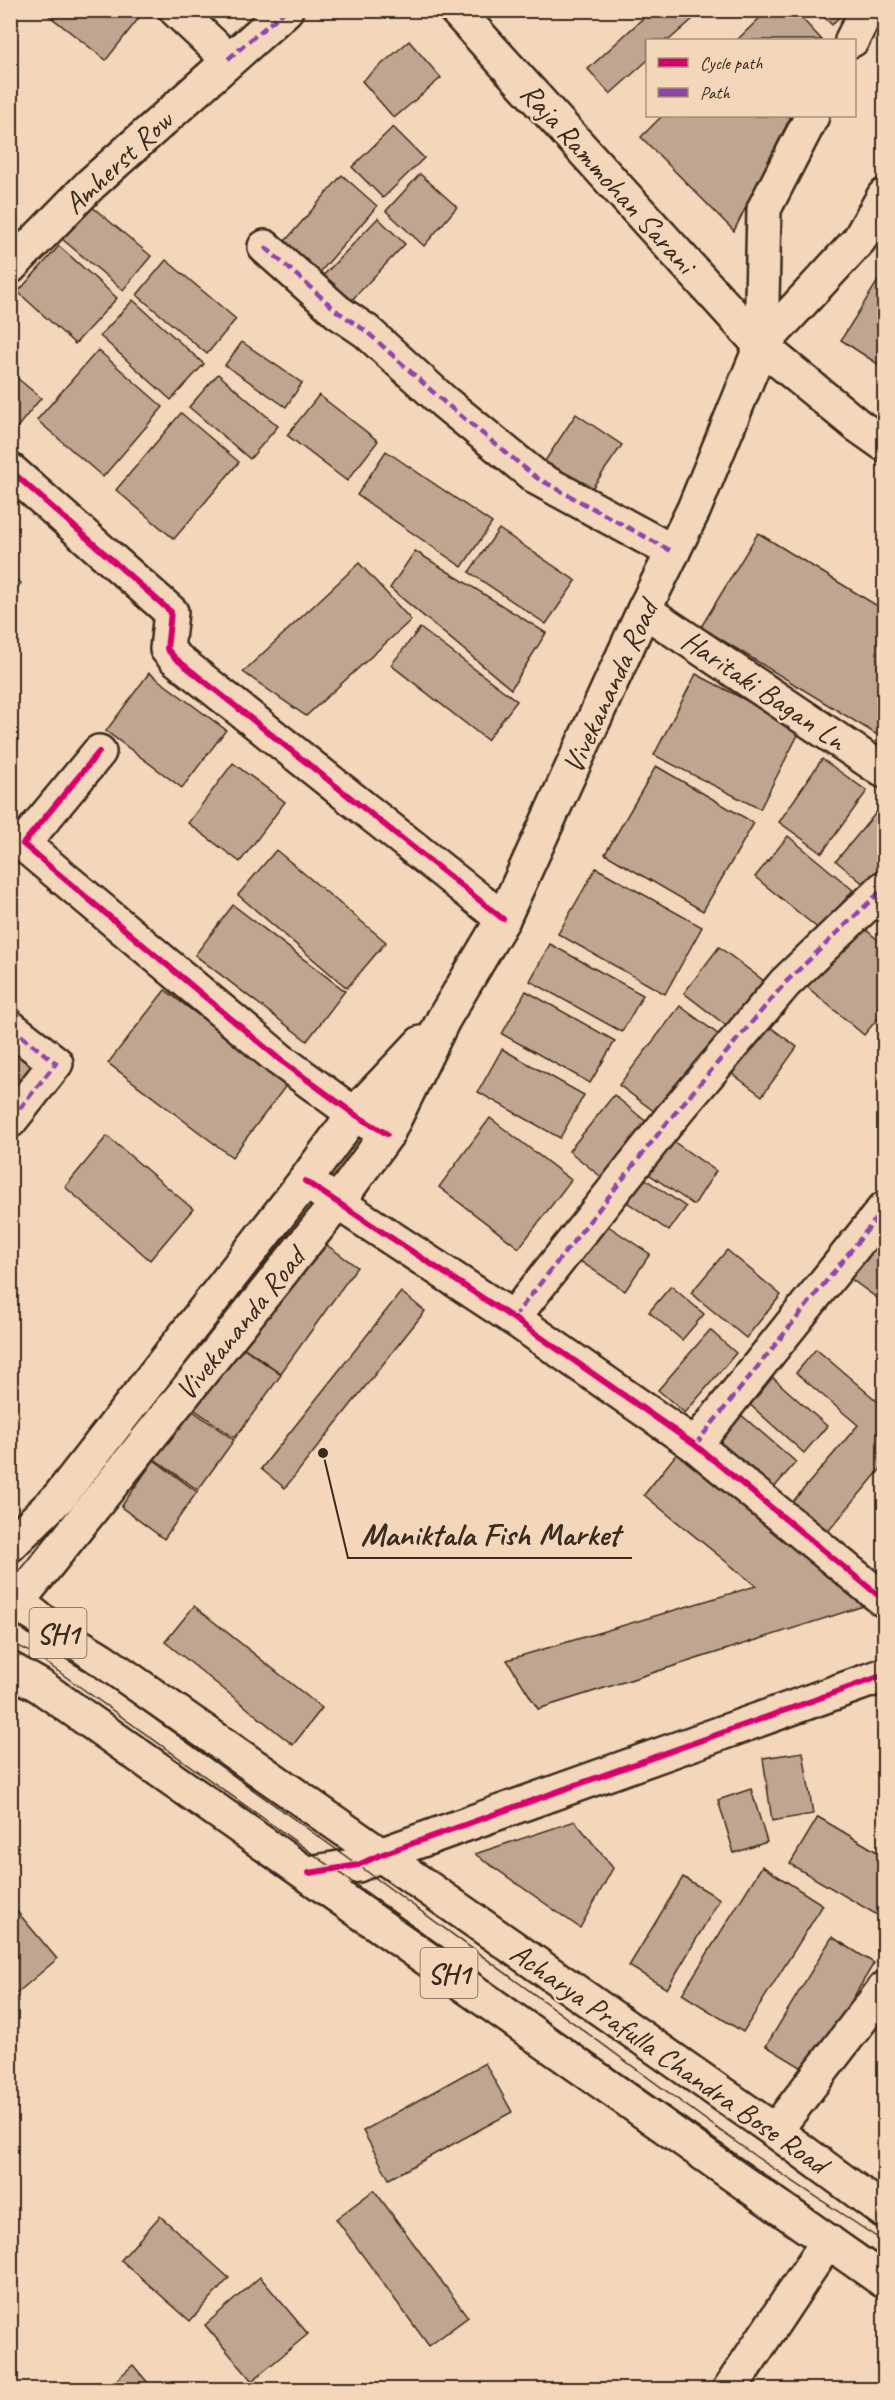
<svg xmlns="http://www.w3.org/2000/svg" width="895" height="2400" font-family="Caveat,sans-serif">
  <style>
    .building { fill: #c0a690; stroke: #3b2a1e; stroke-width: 1.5 }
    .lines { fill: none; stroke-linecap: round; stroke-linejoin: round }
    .minor-casing { stroke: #3b2a1e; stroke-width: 38 }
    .major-casing { stroke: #3b2a1e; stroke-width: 38 }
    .minor { stroke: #f4d7bb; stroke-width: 33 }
    .major { stroke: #f4d7bb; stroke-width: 33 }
    .tram { stroke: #3b2a1e; stroke-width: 1.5 }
    .quiet { stroke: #8e44ad; stroke-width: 4.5; stroke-dasharray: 9 4.5; stroke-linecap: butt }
    .cycleway-casing { stroke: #f4d7bb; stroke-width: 10 }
    .cycleway { stroke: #d6006c; stroke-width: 6 }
    .labels { text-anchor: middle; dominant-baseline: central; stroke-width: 5; stroke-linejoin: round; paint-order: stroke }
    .shield { fill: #f4d7bb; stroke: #725e4d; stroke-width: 1.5 }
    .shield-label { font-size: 28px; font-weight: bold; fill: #3b2a1e }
    .street-label { font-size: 30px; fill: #3b2a1e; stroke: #f4d7bb }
    .leader { fill: none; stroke: #3b2a1e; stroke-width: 2 }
    .callout-dot { fill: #3b2a1e; stroke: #f4d7bb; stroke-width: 2 }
    .callout-label { font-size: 32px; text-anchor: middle; font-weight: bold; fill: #3b2a1e; stroke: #f4d7bb; stroke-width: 5; stroke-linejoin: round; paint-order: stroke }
  </style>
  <rect width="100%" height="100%" fill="#f4d7bb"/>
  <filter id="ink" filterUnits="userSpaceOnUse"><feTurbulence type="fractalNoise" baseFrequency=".0167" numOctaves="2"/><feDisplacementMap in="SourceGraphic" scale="12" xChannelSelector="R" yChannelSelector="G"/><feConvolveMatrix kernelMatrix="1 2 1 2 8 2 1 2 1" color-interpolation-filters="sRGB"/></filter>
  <g filter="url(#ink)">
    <!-- building -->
    <g class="building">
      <path d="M50 10H138L142 14 106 60 47 14Z"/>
      <path d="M193 10H217L205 23Z"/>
      <path d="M652 10H703L669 40H648V60L610 94 588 69Z"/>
      <path d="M768 10H794L822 40H737Z"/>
      <path d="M817 10H845L832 25Z"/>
      <path d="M409 41 441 78 394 118 362 81Z"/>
      <path d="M662 116H791L734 231 641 137Z"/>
      <path d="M393 127 424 158 383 198 352 167Z"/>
      <path d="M420 174 457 207 424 246 386 211Z"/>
      <path d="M342 175 377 206 316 277 281 246Z"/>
      <path d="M90 205 151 256 123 290 62 239Z"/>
      <path d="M378 218 405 244 347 305 320 279Z"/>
      <path d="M59 246 117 298 75 344 18 292Z"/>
      <path d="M166 260 236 319 207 354 137 295Z"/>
      <path d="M884 271V368L841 340Z"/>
      <path d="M133 300 204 364 171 400 100 336Z"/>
      <path d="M242 342 302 383 286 407 225 365Z"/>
      <path d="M98 350 163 407 103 477 37 420Z"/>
      <path d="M10 372 41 398 10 436Z"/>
      <path d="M218 374 278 426 250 459 189 407Z"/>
      <path d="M319 395 378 441 347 481 287 435Z"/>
      <path d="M181 413 239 462 174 539 116 490Z"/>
      <path d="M576 414 622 445 586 497 541 467Z"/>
      <path d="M386 451 492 523 462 567 357 495Z"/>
      <path d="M499 529 576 581 546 624 469 572Z"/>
      <path d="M758 533 884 610V655L879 664 884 667V727L879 736 701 627Z"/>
      <path d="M415 551 546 633 511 689 390 588Z"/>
      <path d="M359 563 411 620 306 716 243 672Z"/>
      <path d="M10 574 21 583 10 597Z"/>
      <path d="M420 628 517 701 487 740 391 665Z"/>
      <path d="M149 673 226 730 182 788 106 731Z"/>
      <path d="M696 674 801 729 760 809 654 755Z"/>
      <path d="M822 759 867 791 822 853 779 822Z"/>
      <path d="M233 763 285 802 240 862 188 823Z"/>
      <path d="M656 766 754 823 703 911 605 854Z"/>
      <path d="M884 803V864L866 886 836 861Z"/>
      <path d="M788 836 853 890 820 930 755 877Z"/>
      <path d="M276 850 386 942 347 988 238 895Z"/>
      <path d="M596 868 702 927 665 994 558 934Z"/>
      <path d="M233 905 345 991 307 1041 195 955Z"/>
      <path d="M884 907V927L875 919Z"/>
      <path d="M859 924 884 945V1011L864 1035 806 986Z"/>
      <path d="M550 944 643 995 622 1032 530 981Z"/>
      <path d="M719 947 764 981 728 1027 684 993Z"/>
      <path d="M165 990 288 1083 232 1157 108 1063Z"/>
      <path d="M526 991 615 1041 590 1083 502 1034Z"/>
      <path d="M680 1006 719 1035 659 1115 619 1085Z"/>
      <path d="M762 1021 797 1047 762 1096 726 1069Z"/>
      <path d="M10 1042 37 1062 10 1096Z"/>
      <path d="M502 1049 584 1095 560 1138 478 1092Z"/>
      <path d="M614 1095 649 1124 605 1180 569 1151Z"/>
      <path d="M490 1118 571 1180 519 1248 439 1187Z"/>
      <path d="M664 1135 716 1171 694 1205 640 1168Z"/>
      <path d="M107 1136 193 1209 150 1260 65 1187Z"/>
      <path d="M638 1174 686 1207 669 1231 621 1198Z"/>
      <path d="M599 1220 650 1254 625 1291 574 1257Z"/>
      <path d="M884 1232V1303L851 1279Z"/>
      <path d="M313 1235 357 1267 281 1373 236 1342Z"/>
      <path d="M727 1250 781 1295 746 1338 691 1293Z"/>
      <path d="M671 1286 704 1314 682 1340 649 1312Z"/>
      <path d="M401 1292 425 1311 285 1488 261 1469Z"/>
      <path d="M710 1330 736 1353 685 1413 658 1390Z"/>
      <path d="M237 1343 281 1375 235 1438 191 1407Z"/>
      <path d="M816 1349 884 1407V1465L825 1535 790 1505 858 1425 796 1373Z"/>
      <path d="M772 1377 827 1426 804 1453 748 1403Z"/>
      <path d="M190 1409 234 1440 198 1490 153 1458Z"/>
      <path d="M740 1414 796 1462 766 1497 710 1450Z"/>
      <path d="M678 1452 864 1606 538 1709 507 1660 756 1586 644 1495Z"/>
      <path d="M154 1460 197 1492 164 1539 121 1507Z"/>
      <path d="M194 1606 322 1708 293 1745 165 1642Z"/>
      <path d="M803 1752 813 1814 772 1821 763 1758Z"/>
      <path d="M751 1789 767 1842 734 1853 718 1800Z"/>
      <path d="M818 1817 884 1856V1919L790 1864Z"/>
      <path d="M575 1821 613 1868 580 1928 475 1854Z"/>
      <path d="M762 1866 823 1905 743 2032 682 1994Z"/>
      <path d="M683 1877 720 1899 667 1989 629 1966Z"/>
      <path d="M10 1903 57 1959 10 1999Z"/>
      <path d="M832 1937 874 1963 809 2072 766 2046Z"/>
      <path d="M485 2063 512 2112 389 2179 363 2131Z"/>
      <path d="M374 2190 468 2317 429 2346 336 2219Z"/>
      <path d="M160 2216 229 2278 190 2321 121 2260Z"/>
      <path d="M260 2277 308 2334 252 2381 205 2325Z"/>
      <path d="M133 2365 154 2390H105Z"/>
    </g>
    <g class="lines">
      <defs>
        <g id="minor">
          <path d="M176 10 228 59"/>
          <path d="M265 247 338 312 366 331 444 402 537 478 673 552"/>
          <path d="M10 267 91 184 286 10"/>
          <path d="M761 346 857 425 884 444"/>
          <path d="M10 470 171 612 167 649 175 658 503 919"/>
          <path d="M644 610 884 771"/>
          <path d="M99 752 23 844 279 1059 354 1114 387 1134"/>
          <path d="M10 1027 56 1063 10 1121"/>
          <path d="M305 1181 513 1318 695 1445 884 1600"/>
          <path d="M513 1318 670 1119 785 983 884 888"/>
          <path d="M695 1445 884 1209"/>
          <path d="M309 1873 358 1865 380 1855 884 1675"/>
          <path d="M775 2131 884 1989"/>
          <path d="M729 2390 828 2241"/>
        </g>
        <g id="major">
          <path d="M456 10 761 346"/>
          <path d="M852 40 867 10"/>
          <path d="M761 346 764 209 812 116"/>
          <path d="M10 1545 60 1496 305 1181 354 1114 421 1043"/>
          <path d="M10 1596 53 1630 101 1659 775 2131 884 2211"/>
          <path d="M10 1611 337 1203 387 1134 443 1020 503 919 644 610 694 509 761 346 859 240 884 196"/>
          <path d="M10 1669 40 1686 884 2281"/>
        </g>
      </defs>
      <!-- minor casing -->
      <use href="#minor" class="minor-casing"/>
      <!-- major casing -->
      <use href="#major" class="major-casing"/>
      <!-- minor -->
      <use href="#minor" class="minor"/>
      <!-- major -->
      <use href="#major" class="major"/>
      <!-- tram -->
      <g class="tram">
        <path d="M10 1622 46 1641 358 1865 755 2156 884 2242"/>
        <path d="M10 1642 34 1654 750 2167 884 2258"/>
      </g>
      <!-- quiet -->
      <g class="quiet">
        <path d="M228 59 286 10"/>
        <path d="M265 247 338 312 366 331 444 402 537 478 673 552"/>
        <path d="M10 262 13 264"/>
        <path d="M10 1027 56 1063 10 1121"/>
        <path d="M513 1318 670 1119 785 983 884 888"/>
        <path d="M695 1445 884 1209"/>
      </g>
      <defs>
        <g id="cycleway">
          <path d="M10 470 171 612 167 649 175 658 503 919"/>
          <path d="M99 752 23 844 279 1059 354 1114 387 1134"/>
          <path d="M305 1181 513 1318 695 1445 884 1600"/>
          <path d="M309 1873 358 1865 380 1855 884 1675"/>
        </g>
      </defs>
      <!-- cycleway casing -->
      <use href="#cycleway" class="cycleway-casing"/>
      <!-- cycleway -->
      <use href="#cycleway" class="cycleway"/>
    </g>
  </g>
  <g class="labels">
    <!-- shield labels -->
    <g class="shield">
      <rect x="29.5" y="1608" width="57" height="50" rx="4.5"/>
      <rect x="420.5" y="1948" width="57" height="50" rx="4.5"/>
    </g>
    <g class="shield-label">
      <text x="58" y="1633">SH1</text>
      <text x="449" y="1973">SH1</text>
    </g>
    <!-- street labels -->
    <g class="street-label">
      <text transform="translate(118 162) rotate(-43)">Amherst Row</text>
      <text transform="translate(608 178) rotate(48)">Raja Rammohan Sarani</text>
      <text transform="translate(610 687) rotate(-65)">Vivekananda Road</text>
      <text transform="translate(764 690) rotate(34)">Haritaki Bagan Ln</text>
      <text transform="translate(240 1324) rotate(-51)">Vivekananda Road</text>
      <text transform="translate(669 2058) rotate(35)">Acharya Prafulla Chandra Bose Road</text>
    </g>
  </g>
  <!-- callouts -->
  <path class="leader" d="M323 1453L348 1558H632"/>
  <circle class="callout-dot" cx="323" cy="1453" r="6"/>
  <g class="callout-label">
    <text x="490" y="1545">Maniktala Fish Market</text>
  </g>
  <!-- margin -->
  <rect width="895" height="2400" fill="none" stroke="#f4d7bb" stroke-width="36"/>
  <rect x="18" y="18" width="859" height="2364" fill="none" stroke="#3b2a1e" stroke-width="2" filter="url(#ink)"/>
  <!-- legend -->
  <rect x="646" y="39" width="210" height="78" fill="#f4d7bb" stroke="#aa927c" stroke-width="1.5"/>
  <rect x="658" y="58" width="30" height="9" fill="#d6006c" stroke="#aa927c" stroke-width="1.5"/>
  <text x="700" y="69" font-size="18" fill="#3b2a1e">Cycle path</text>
  <rect x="658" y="88" width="30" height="9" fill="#8e44ad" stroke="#aa927c" stroke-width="1.5"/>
  <text x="700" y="99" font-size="18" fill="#3b2a1e">Path</text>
</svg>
